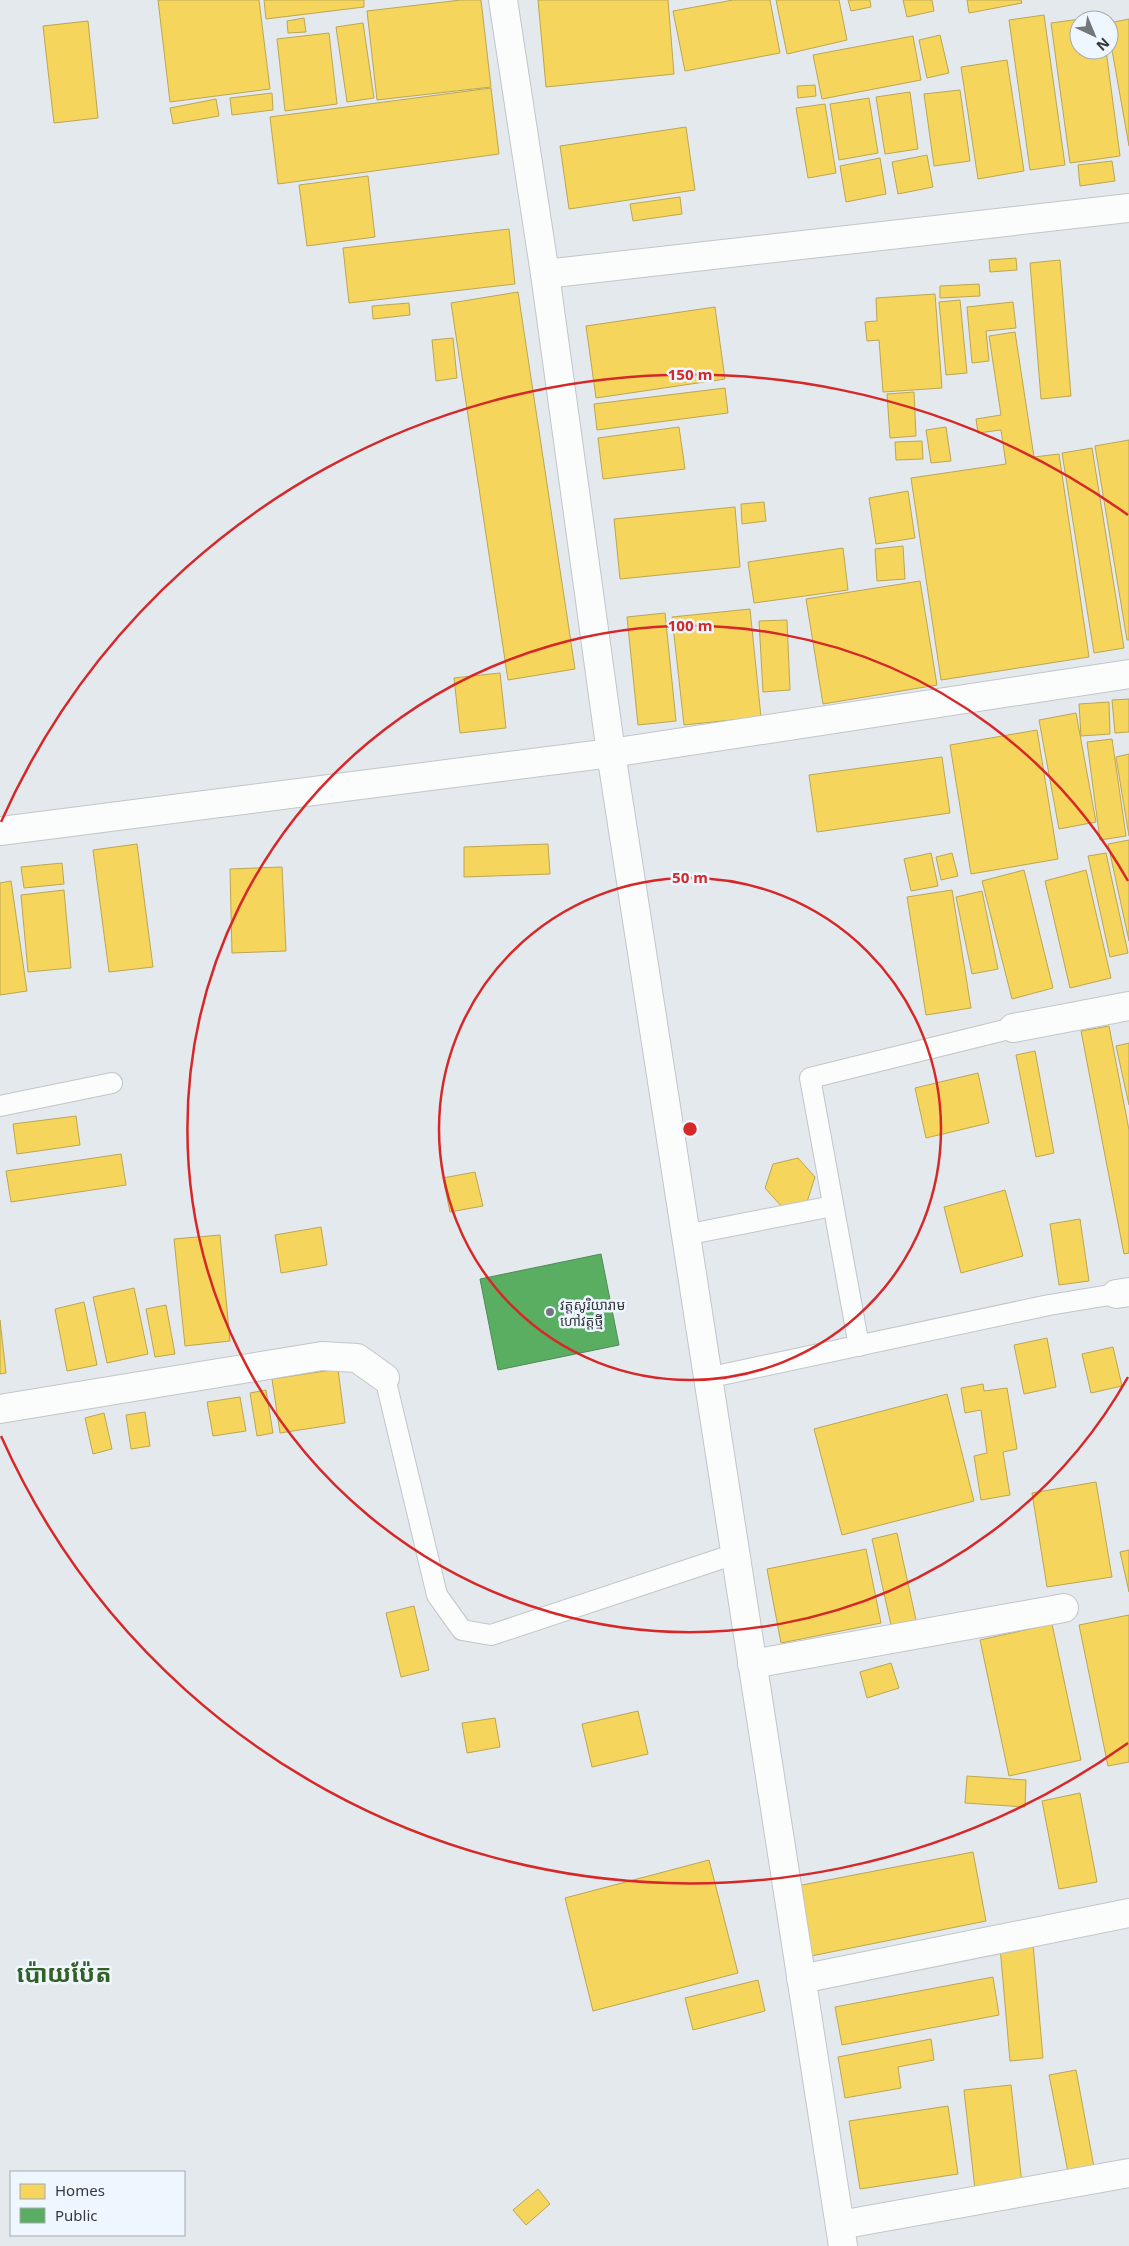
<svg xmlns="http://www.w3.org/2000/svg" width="1129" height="2246" font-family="Georgia,'Noto Sans Khmer',serif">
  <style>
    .homes { fill: #f6d55c; stroke: #bca652 }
    .public { fill: #5aae61; stroke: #4f8b56 }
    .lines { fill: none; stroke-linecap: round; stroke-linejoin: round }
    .lane-casing { stroke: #c2c6c9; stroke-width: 22 }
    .street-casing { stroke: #c2c6c9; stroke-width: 30 }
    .lane { stroke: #fbfcfc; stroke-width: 20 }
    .street { stroke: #fbfcfc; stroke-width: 28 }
    .ring { fill: none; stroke: #d62828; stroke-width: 2.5 }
    .poi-dot { fill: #72777a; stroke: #eef6ff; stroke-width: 2 }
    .labels { text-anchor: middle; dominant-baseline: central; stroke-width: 5; stroke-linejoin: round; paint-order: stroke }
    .poi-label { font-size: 14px; fill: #35393c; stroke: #eef6ff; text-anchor: start }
    .town-label { font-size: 24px; font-weight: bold; fill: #346026; stroke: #eef6ff }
    .centre { fill: #d62828; stroke: #eef6ff; stroke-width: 2.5 }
    .ring-label { font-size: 15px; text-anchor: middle; font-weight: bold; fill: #d62828; stroke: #eef6ff; stroke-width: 5; stroke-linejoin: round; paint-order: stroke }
  </style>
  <rect width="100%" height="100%" fill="#e4e9ee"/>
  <!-- homes -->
  <g class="homes">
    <path d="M158 0H259L270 89 170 102Z"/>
    <path d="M264 0H364V7L266 19Z"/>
    <path d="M461 0H481L491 87 377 100 367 11Z"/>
    <path d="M538 0H668L674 74 546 87Z"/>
    <path d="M733 0H770L780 53 685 71 673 11Z"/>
    <path d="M776 0H839L847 40 787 54Z"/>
    <path d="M848 0H870L871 7 851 11Z"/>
    <path d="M903 0H932L934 11 907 17Z"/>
    <path d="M967 0H1021L1022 3 969 13Z"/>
    <path d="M1044 15 1065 165 1030 170 1009 20Z"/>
    <path d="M1102 16V20H1079V50H1106L1120 156 1070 163 1051 23Z"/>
    <path d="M304 18 306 32 288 33 287 21Z"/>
    <path d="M1129 19V146L1109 33V23Z"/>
    <path d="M88 21 98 118 54 123 43 26Z"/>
    <path d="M363 23 374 98 347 102 336 27Z"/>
    <path d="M329 33 337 104 285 111 277 39Z"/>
    <path d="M940 35 949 73 927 78 919 40Z"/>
    <path d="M913 36 921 80 822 99 813 55Z"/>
    <path d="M1007 60 1024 171 978 179 961 67Z"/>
    <path d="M815 85 816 96 798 98 797 86Z"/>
    <path d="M491 88 499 154 278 184 270 117Z"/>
    <path d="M960 90 970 161 934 166 924 94Z"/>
    <path d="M910 92 918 149 885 154 876 97Z"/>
    <path d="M272 93 273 110 232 115 230 98Z"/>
    <path d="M869 98 878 153 839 160 830 104Z"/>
    <path d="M216 99 219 116 173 124 170 108Z"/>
    <path d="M825 104 836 173 808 178 796 108Z"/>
    <path d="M686 127 695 190 569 209 560 146Z"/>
    <path d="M927 155 933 187 898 194 892 162Z"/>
    <path d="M880 158 886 194 846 202 840 166Z"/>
    <path d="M1112 161 1115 181 1080 186 1078 165Z"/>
    <path d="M368 176 375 237 307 246 299 185Z"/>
    <path d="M680 197 682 214 633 221 630 204Z"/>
    <path d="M509 229 515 284 349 303 343 248Z"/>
    <path d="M1016 258 1017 270 990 272 989 260Z"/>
    <path d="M1060 260 1071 396 1041 399 1030 263Z"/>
    <path d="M979 284 980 296 940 298V286Z"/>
    <path d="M518 292 575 669 508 680 451 303Z"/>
    <path d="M935 294 942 388 883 392 879 340 867 341 865 322 877 321 876 298Z"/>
    <path d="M960 300 967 373 946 375 939 302Z"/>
    <path d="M1013 302 1016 328 986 331 989 361 972 363 967 307Z"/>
    <path d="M409 303 410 315 373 319 372 306Z"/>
    <path d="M715 307 725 379 596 398 586 326Z"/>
    <path d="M1015 332 1034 457 1059 454 1089 657 941 680 911 478 1006 464 1001 430 978 433 976 419 1001 415 989 336Z"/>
    <path d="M453 338 457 378 436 381 432 340Z"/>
    <path d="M725 388 728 413 597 430 594 404Z"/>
    <path d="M914 392 916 436 890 438 887 394Z"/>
    <path d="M679 427 685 469 603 479 598 438Z"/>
    <path d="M946 427 951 461 931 463 926 430Z"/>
    <path d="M1129 440V640H1127L1095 446Z"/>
    <path d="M922 441 923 459 896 460 895 442Z"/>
    <path d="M1092 448 1124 648 1094 653 1062 453Z"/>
    <path d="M908 491 915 538 876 544 869 498Z"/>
    <path d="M764 502 766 521 742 524 741 504Z"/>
    <path d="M735 507 740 567 620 579 614 519Z"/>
    <path d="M903 546 905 579 877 581 875 549Z"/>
    <path d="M843 548 848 590 754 603 748 562Z"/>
    <path d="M920 581 937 685 823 704 806 599Z"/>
    <path d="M750 609 761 717 684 725 672 617Z"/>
    <path d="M665 613 676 721 638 725 627 617Z"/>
    <path d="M787 620 790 690 763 692 759 621Z"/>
    <path d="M500 673 506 728 460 733 454 678Z"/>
    <path d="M1129 699V732L1115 733 1112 700Z"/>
    <path d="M1109 702 1110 734 1081 736 1079 704Z"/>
    <path d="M1076 713 1096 822 1059 829 1039 720Z"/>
    <path d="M1037 730 1058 859 971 874 950 745Z"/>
    <path d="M1112 739 1126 836 1100 840 1087 742Z"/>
    <path d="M1129 754V836L1116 757Z"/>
    <path d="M942 757 950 813 817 832 809 775Z"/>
    <path d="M1129 840V941L1108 844Z"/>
    <path d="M137 844 153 967 109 972 93 850Z"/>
    <path d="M548 844 550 874 464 877V847Z"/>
    <path d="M931 853 938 886 911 891 904 859Z"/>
    <path d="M952 853 958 876 941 880 936 857Z"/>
    <path d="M1106 853 1128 953 1110 957 1088 856Z"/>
    <path d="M62 863 64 884 24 888 21 867Z"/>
    <path d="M282 867 286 951 232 953 230 869Z"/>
    <path d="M1024 870 1053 988 1012 999 982 881Z"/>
    <path d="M1086 870 1111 978 1070 988 1045 881Z"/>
    <path d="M11 881 27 991 0 995V883Z"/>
    <path d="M64 890 71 968 28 972 21 895Z"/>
    <path d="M952 890 971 1008 926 1015 907 897Z"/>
    <path d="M982 891 998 969 972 974 956 897Z"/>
    <path d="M1109 1026 1129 1130V1253L1124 1254 1081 1031Z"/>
    <path d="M1129 1043V1105L1116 1046Z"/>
    <path d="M1035 1051 1054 1153 1036 1157 1016 1055Z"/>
    <path d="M978 1073 989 1123 926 1138 915 1088Z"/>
    <path d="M76 1116 80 1145 17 1154 13 1124Z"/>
    <path d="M121 1154 126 1185 11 1202 6 1171Z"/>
    <path d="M798 1158 815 1177 807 1202 782 1207 765 1188 773 1164Z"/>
    <path d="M475 1172 483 1206 450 1212 443 1178Z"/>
    <path d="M1005 1190 1023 1256 961 1273 944 1207Z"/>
    <path d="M1080 1219 1089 1281 1059 1285 1050 1224Z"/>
    <path d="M321 1227 327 1265 281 1273 275 1235Z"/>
    <path d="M220 1235 230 1341 185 1346 174 1239Z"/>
    <path d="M134 1288 148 1354 107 1363 93 1297Z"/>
    <path d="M84 1302 97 1365 67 1371 55 1309Z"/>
    <path d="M166 1305 175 1354 155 1357 146 1309Z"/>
    <path d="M0 1320 6 1373 0 1374Z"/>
    <path d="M1047 1338 1056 1387 1024 1394 1014 1345Z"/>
    <path d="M1113 1347 1122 1386 1091 1393 1082 1354Z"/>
    <path d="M338 1369 345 1423 280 1433 272 1379Z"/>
    <path d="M983 1384 984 1391 1007 1388 1017 1449 1003 1452 1010 1495 981 1500 974 1456 987 1453 981 1410 965 1413 961 1388Z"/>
    <path d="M266 1390 273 1433 257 1436 250 1393Z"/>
    <path d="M947 1394 974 1501 842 1535 814 1429Z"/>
    <path d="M240 1397 246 1431 213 1436 207 1402Z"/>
    <path d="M145 1412 150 1446 131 1449 126 1415Z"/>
    <path d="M104 1413 112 1449 93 1454 85 1418Z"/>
    <path d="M1096 1482 1112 1577 1047 1587 1032 1493Z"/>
    <path d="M897 1533 916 1620 891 1625 872 1539Z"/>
    <path d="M866 1549 881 1623 781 1643 767 1569Z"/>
    <path d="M1129 1550V1592L1120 1552Z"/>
    <path d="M414 1606 429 1670 401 1677 386 1613Z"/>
    <path d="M1129 1615V1762L1108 1766 1079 1625Z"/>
    <path d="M1052 1624 1081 1760 1009 1776 980 1640Z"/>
    <path d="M891 1663 899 1688 867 1698 860 1672Z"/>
    <path d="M638 1711 648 1754 592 1767 582 1724Z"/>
    <path d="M495 1718 500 1747 467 1753 462 1723Z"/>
    <path d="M967 1776 1026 1780 1025 1807 965 1803Z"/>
    <path d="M1080 1793 1097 1882 1059 1889 1042 1801Z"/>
    <path d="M973 1852 986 1921 811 1956 797 1886Z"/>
    <path d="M709 1860 738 1973 593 2011 565 1898Z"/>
    <path d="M1033 1944 1043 2058 1010 2061 1000 1947Z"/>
    <path d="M993 1977 999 2015 842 2045 835 2007Z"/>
    <path d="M758 1980 765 2011 693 2030 685 1998Z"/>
    <path d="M931 2039 934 2060 898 2067 901 2088 845 2098 838 2057Z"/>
    <path d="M1076 2070 1094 2167 1068 2172 1049 2075Z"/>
    <path d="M1011 2085 1022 2184 975 2190 964 2090Z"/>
    <path d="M948 2106 958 2174 860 2189 849 2121Z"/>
    <path d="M538 2189 550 2204 526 2225 513 2210Z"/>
  </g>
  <!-- public -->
  <path class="public" d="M601 1254 619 1345 498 1370 480 1279Z"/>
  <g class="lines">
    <defs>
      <g id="lane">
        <path d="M0 1106 112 1083"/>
        <path d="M685 1235 833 1206"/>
        <path d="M859 1346 810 1078 1013 1028"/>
        <path d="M385 1378 437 1595 462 1630 491 1635 735 1554"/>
        <path d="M707 1378 1049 1305 1116 1294"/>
      </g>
      <g id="street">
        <path d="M503 0 545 274 611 753 843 2246"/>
        <path d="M545 274 1129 208"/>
        <path d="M0 831 611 753 1129 674"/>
        <path d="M1013 1028 1129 1006"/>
        <path d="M1116 1294 1129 1292"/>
        <path d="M0 1409 322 1356 357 1358 385 1378"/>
        <path d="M752 1664 1064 1608"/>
        <path d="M801 1979 1129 1913"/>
        <path d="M840 2225 1129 2173"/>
      </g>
    </defs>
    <!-- lane casing -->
    <use href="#lane" class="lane-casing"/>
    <!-- street casing -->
    <use href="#street" class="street-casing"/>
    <!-- lane -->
    <use href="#lane" class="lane"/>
    <!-- street -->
    <use href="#street" class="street"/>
  </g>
  <!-- distance rings -->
  <g class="ring">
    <circle cx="690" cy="1129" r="251"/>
    <path d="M1128 1377A503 503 0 1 1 1128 881"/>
    <path d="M1128 1743A754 754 0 0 1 1 1436M1 822A754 754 0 0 1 1128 515"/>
  </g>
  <!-- markers -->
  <circle class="poi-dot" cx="550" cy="1312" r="5"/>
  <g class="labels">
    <!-- poi labels -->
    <g class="poi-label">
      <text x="560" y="1304">វត្តសូរិយារាម<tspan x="560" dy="16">ហៅវត្តថ្មី</tspan></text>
    </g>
    <!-- town labels -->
    <g class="town-label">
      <text x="64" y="1972">ប៉ោយប៉ែត</text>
    </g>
  </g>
  <circle cx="690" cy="1129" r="8" class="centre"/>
  <g class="ring-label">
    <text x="690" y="380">150 m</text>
    <text x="690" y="631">100 m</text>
    <text x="690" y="883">50 m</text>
  </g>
  <!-- legend -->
  <rect x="10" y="2171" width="175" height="65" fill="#eef6ff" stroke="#a4aab1"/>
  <rect x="20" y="2184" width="25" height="15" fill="#f6d55c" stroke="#a4aab1"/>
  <text x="55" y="2196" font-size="15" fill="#35393c">Homes</text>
  <rect x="20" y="2208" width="25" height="15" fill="#5aae61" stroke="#a4aab1"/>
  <text x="55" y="2221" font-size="15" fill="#35393c">Public</text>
  <!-- north arrow -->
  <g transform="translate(1094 35) rotate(136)"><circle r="24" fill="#eef6ff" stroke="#a4aab1"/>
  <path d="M0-4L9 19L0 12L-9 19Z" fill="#72777a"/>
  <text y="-8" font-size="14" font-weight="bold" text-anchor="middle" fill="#35393c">N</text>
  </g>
</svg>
